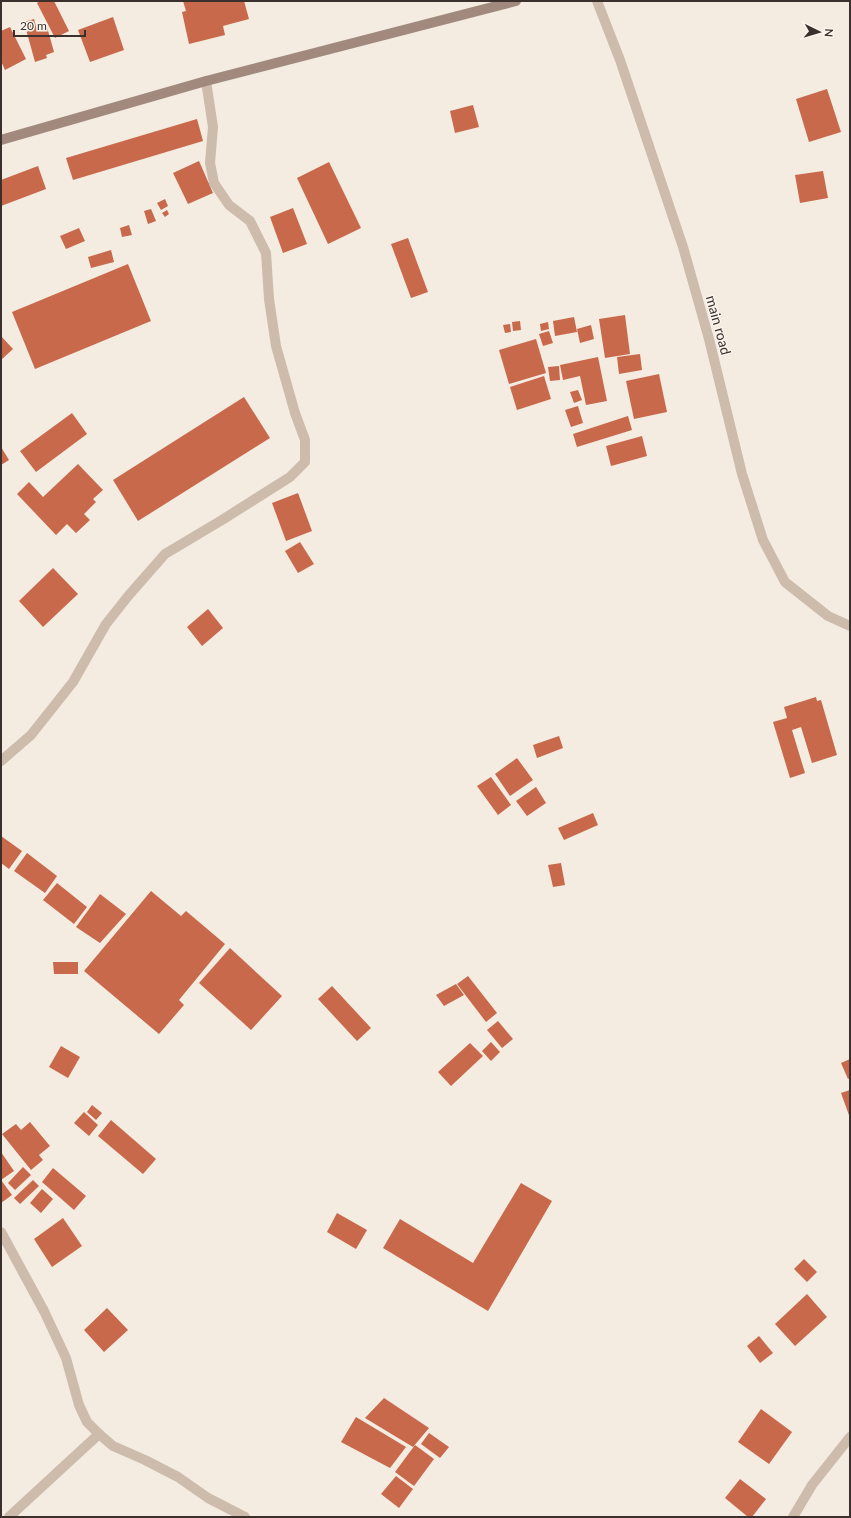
<svg xmlns="http://www.w3.org/2000/svg" width="851" height="1518" font-family="Lato,sans-serif">
  <style>
    .building { fill: #c8694b }
    .lines { fill: none; stroke-linecap: round; stroke-linejoin: round }
    .street { stroke: #cdbbac; stroke-width: 10 }
    .secondary { stroke: #a18a7d; stroke-width: 10 }
    .labels { text-anchor: middle; dominant-baseline: central; stroke-width: 3; stroke-linejoin: round; paint-order: stroke }
    .street-label { font-size: 14px; fill: #3b302b; stroke: #fbf5ee }
  </style>
  <rect width="100%" height="100%" fill="#f4ebe1"/>
  <!-- building -->
  <g class="building">
    <path d="M40 1H54L69 31 55 38 37 3Z"/>
    <path d="M183 1H244L249 19 223 26 225 35 189 44 182 12 186 11Z"/>
    <path d="M113 17 124 50 90 62 78 30Z"/>
    <path d="M34 19 37 30 47 27 54 52 46 55 47 58 35 62 24 22Z"/>
    <path d="M10 27 26 59 5 70 1 61V31Z"/>
    <path d="M827 89 841 132 809 142 796 99Z"/>
    <path d="M473 105 479 127 455 133 450 111Z"/>
    <path d="M197 119 203 141 73 180 66 158Z"/>
    <path d="M199 161 213 193 188 204 173 173Z"/>
    <path d="M329 162 361 228 328 244 297 178Z"/>
    <path d="M38 166 46 189 1 206V180Z"/>
    <path d="M823 171 828 198 800 203 795 175Z"/>
    <path d="M165 199 168 206 161 210 157 203Z"/>
    <path d="M293 208 307 244 283 253 270 217Z"/>
    <path d="M151 209 156 221 148 224 144 211Z"/>
    <path d="M167 210 169 214 165 217 162 213Z"/>
    <path d="M129 225 132 235 122 237 120 228Z"/>
    <path d="M79 228 85 241 66 249 60 236Z"/>
    <path d="M408 238 428 292 411 298 391 244Z"/>
    <path d="M111 250 114 262 91 268 88 257Z"/>
    <path d="M128 264 151 321 35 369 12 312Z"/>
    <path d="M625 315 630 354 605 358 599 319Z"/>
    <path d="M574 317 577 332 555 336 553 321Z"/>
    <path d="M520 321 521 330 513 331 512 322Z"/>
    <path d="M548 322 549 329 541 331 540 324Z"/>
    <path d="M510 324 511 332 505 333 503 325Z"/>
    <path d="M591 325 594 339 580 343 577 329Z"/>
    <path d="M549 331 553 343 543 346 539 334Z"/>
    <path d="M1 336 13 349 1 360Z"/>
    <path d="M536 339 546 373 509 384 499 350Z"/>
    <path d="M640 354 642 370 619 374 617 357Z"/>
    <path d="M598 357 607 401 586 405 580 376 563 380 560 365Z"/>
    <path d="M559 366 560 380 550 381 548 367Z"/>
    <path d="M659 374 667 412 634 419 626 381Z"/>
    <path d="M544 376 551 399 517 410 510 387Z"/>
    <path d="M578 390 582 400 574 403 570 392Z"/>
    <path d="M244 397 270 438 138 521 113 480Z"/>
    <path d="M578 406 583 423 571 427 565 410Z"/>
    <path d="M72 413 87 434 36 472 20 451Z"/>
    <path d="M628 416 632 430 577 447 573 434Z"/>
    <path d="M642 436 647 456 611 466 606 446Z"/>
    <path d="M1 447 9 460 1 465Z"/>
    <path d="M78 464 103 490 93 499 96 502 84 514 90 520 76 533 67 524 56 535 17 494 29 482 43 497Z"/>
    <path d="M298 493 312 531 286 541 272 503Z"/>
    <path d="M300 542 314 564 298 573 285 551Z"/>
    <path d="M53 568 78 594 43 627 19 601Z"/>
    <path d="M208 609 223 628 202 646 187 627Z"/>
    <path d="M816 697 817 701 821 700 837 755 812 763 801 727 792 730 805 773 790 778 773 722 787 718 784 707Z"/>
    <path d="M559 736 563 748 537 758 533 745Z"/>
    <path d="M517 758 533 780 510 796 495 774Z"/>
    <path d="M491 777 511 805 498 815 477 786Z"/>
    <path d="M536 787 546 803 527 816 516 801Z"/>
    <path d="M593 813 598 825 564 840 558 828Z"/>
    <path d="M1 836 22 851 9 869 1 863Z"/>
    <path d="M27 853 57 876 45 893 14 871Z"/>
    <path d="M561 863 565 885 553 887 548 865Z"/>
    <path d="M57 883 87 907 74 924 43 900Z"/>
    <path d="M151 891 181 916 186 911 225 944 179 1000 184 1005 159 1034 84 971Z"/>
    <path d="M100 894 126 914 100 943 76 927Z"/>
    <path d="M230 948 282 996 251 1030 199 983Z"/>
    <path d="M53 962H78V974H54Z"/>
    <path d="M468 976 497 1013 486 1022 457 984Z"/>
    <path d="M456 984 464 995 444 1006 436 995Z"/>
    <path d="M332 986 371 1028 357 1041 318 999Z"/>
    <path d="M498 1021 513 1039 502 1048 487 1030Z"/>
    <path d="M491 1042 500 1052 491 1061 482 1051Z"/>
    <path d="M470 1043 483 1056 451 1086 438 1072Z"/>
    <path d="M61 1046 80 1057 68 1078 49 1067Z"/>
    <path d="M850 1059V1078L848 1079 841 1063Z"/>
    <path d="M850 1090V1118L841 1093Z"/>
    <path d="M92 1105 102 1113 96 1120 87 1112Z"/>
    <path d="M84 1112 98 1125 89 1136 74 1123Z"/>
    <path d="M111 1120 156 1159 143 1174 98 1136Z"/>
    <path d="M30 1122 50 1146 39 1155 43 1160 31 1170 2 1134 16 1124 21 1130Z"/>
    <path d="M1 1152 14 1171 1 1180 12 1195 1 1203Z"/>
    <path d="M23 1167 31 1175 15 1190 8 1183Z"/>
    <path d="M53 1168 86 1196 74 1210 42 1182Z"/>
    <path d="M33 1180 39 1186 20 1204 14 1198Z"/>
    <path d="M521 1183 552 1201 488 1311 383 1248 400 1219 473 1263Z"/>
    <path d="M42 1189 53 1199 41 1213 30 1203Z"/>
    <path d="M337 1213 367 1230 356 1249 327 1232Z"/>
    <path d="M63 1218 82 1246 52 1267 34 1239Z"/>
    <path d="M804 1259 817 1272 807 1282 794 1269Z"/>
    <path d="M807 1294 827 1317 795 1346 775 1324Z"/>
    <path d="M107 1308 128 1330 104 1352 84 1330Z"/>
    <path d="M759 1336 773 1353 760 1363 747 1346Z"/>
    <path d="M384 1398 429 1428 413 1447 365 1418Z"/>
    <path d="M761 1409 792 1432 769 1464 738 1442Z"/>
    <path d="M356 1417 406 1447 390 1468 341 1442Z"/>
    <path d="M429 1433 449 1447 440 1458 421 1444Z"/>
    <path d="M415 1445 434 1459 414 1486 395 1472Z"/>
    <path d="M396 1476 413 1489 399 1508 381 1494Z"/>
    <path d="M740 1479 766 1499 752 1517H748L725 1498Z"/>
  </g>
  <g class="lines">
    <!-- street -->
    <g class="street">
      <path d="M597 1 620 60 683 247 709 339 742 474 763 540 785 582 828 616 850 626"/>
      <path d="M1 761 31 735 73 682 106 624 129 595 165 554 222 520 290 477 305 462V440L295 413 276 346 269 299 266 253 250 221 229 205 214 183 210 163 213 127 206 81"/>
      <path d="M1 1232 44 1311 66 1358 79 1405 87 1422 99 1434 113 1446 145 1460 178 1477 208 1498 245 1517"/>
      <path d="M9 1517 99 1434"/>
      <path d="M793 1517 812 1485 850 1437"/>
    </g>
    <!-- secondary -->
    <path class="secondary" d="M1 140 206 81 516 1"/>
  </g>
  <g class="labels">
    <!-- street labels -->
    <g class="street-label">
      <text transform="translate(719 325) rotate(75)">main road</text>
    </g>
  </g>
  <!-- border -->
  <rect width="851" height="1518" fill="none" stroke="#3b302b" stroke-width="4"/>
  <!-- north arrow -->
  <g transform="translate(819 32) rotate(95)" stroke="#fbf5ee" stroke-width="3" paint-order="stroke">
  <path d="M0-3L7 15L0 10L-7 15Z" fill="#3b302b"/>
  <text y="-6" font-size="11" font-weight="bold" text-anchor="middle" fill="#3b302b">N</text>
  </g>
  <!-- scale -->
  <path d="M14 30v6h71v-6" fill="none" stroke="#3b302b" stroke-width="2"/>
  <text x="20" y="30" font-size="12" fill="#3b302b" stroke="#fbf5ee" stroke-width="3" paint-order="stroke">20 m</text>
</svg>
